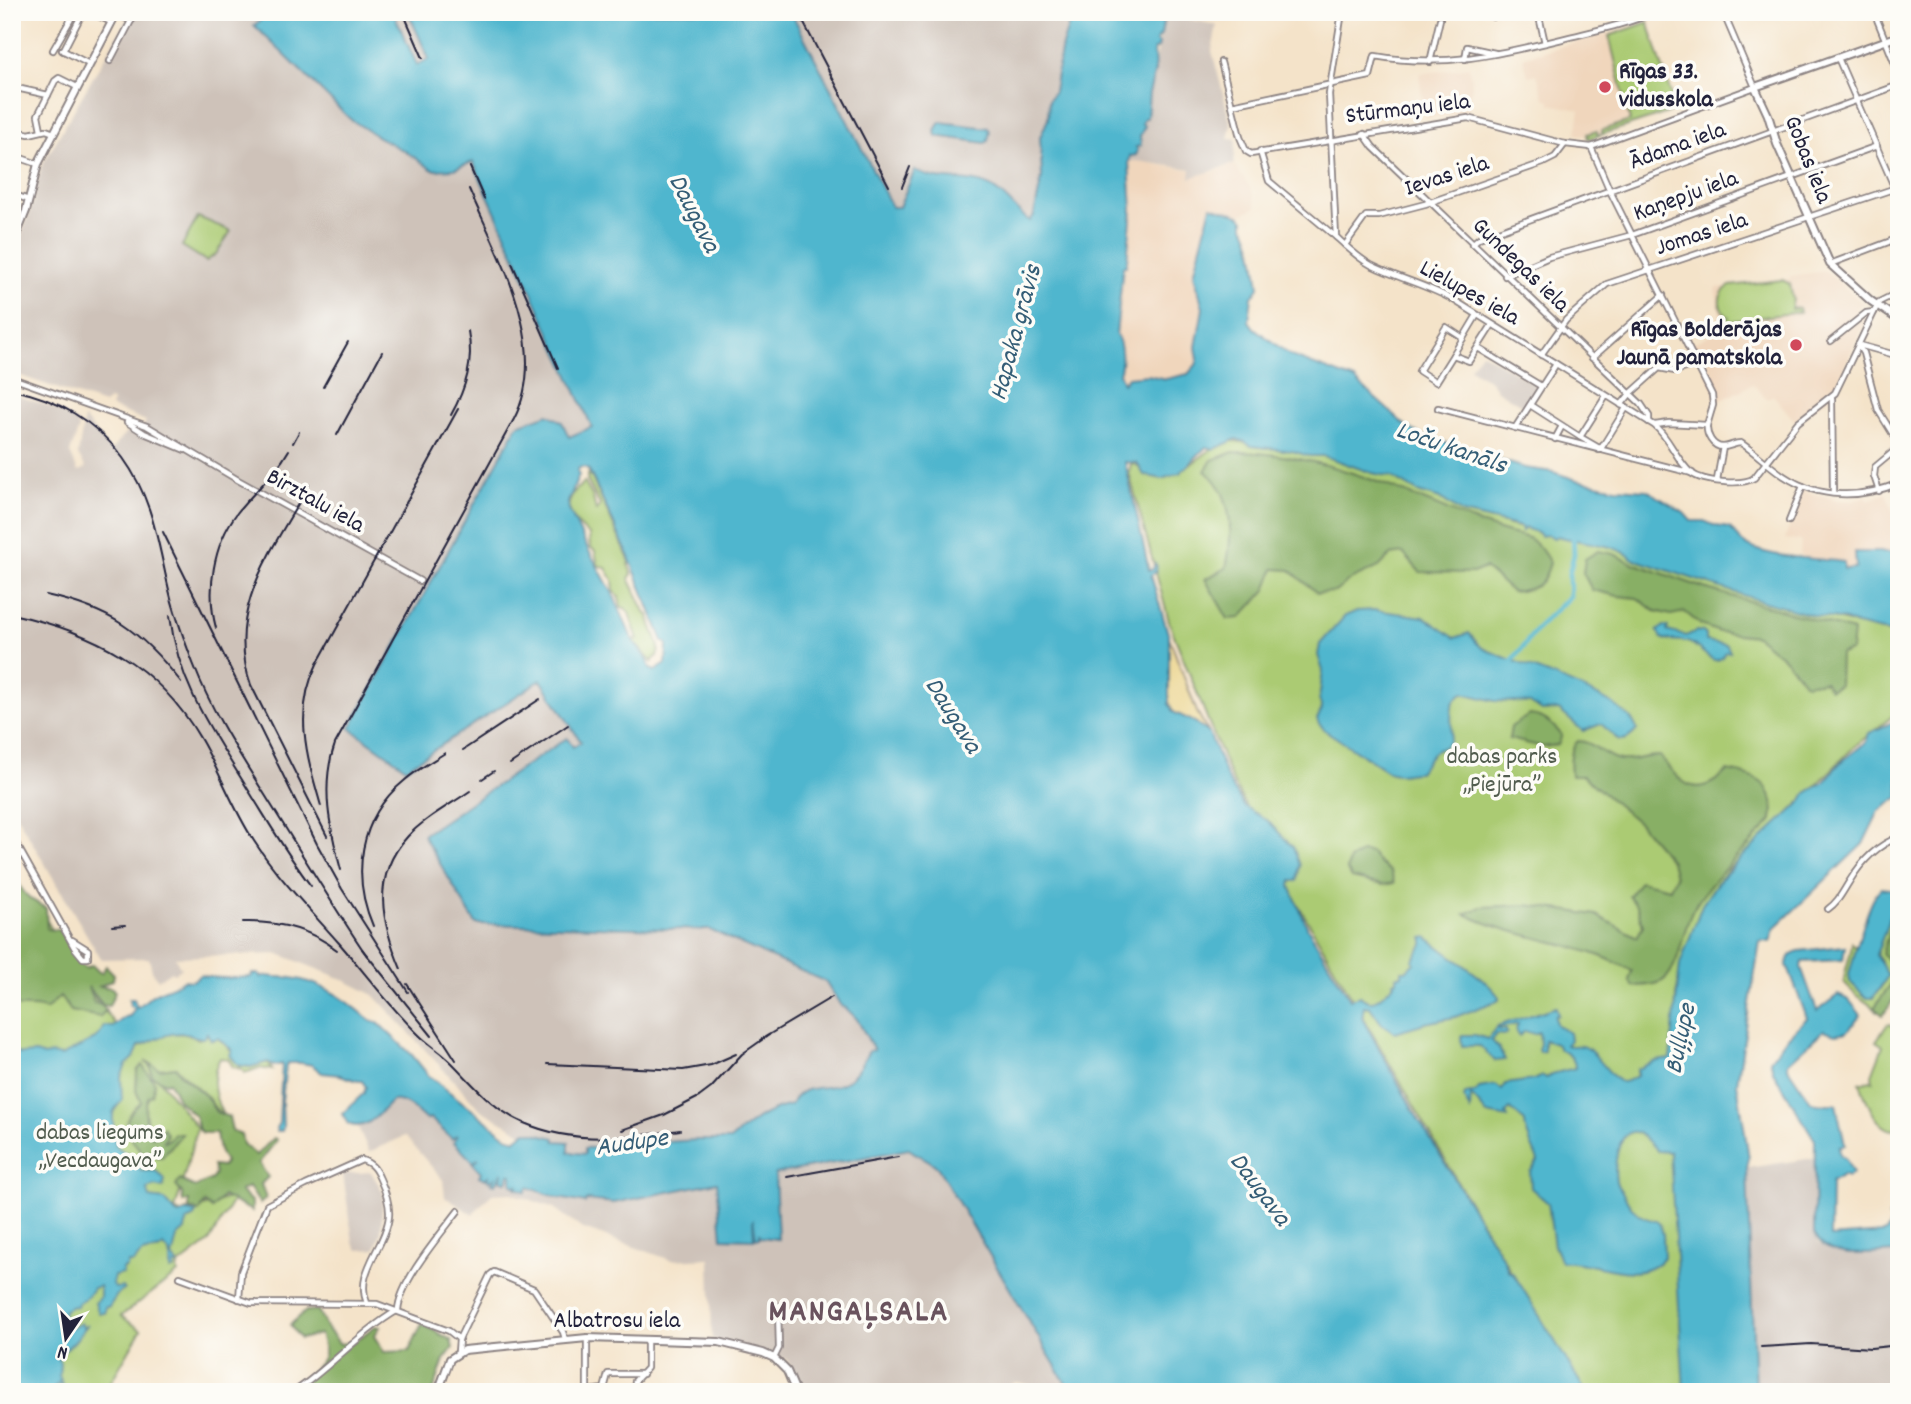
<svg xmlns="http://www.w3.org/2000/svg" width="1911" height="1404" font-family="Dekko,sans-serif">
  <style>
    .built { fill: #f0d6bc }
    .industrial { fill: #cec2b9 }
    .green { fill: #abcb73; stroke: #667657; stroke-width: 2 }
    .forest { fill: #88af65; stroke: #556850; stroke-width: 2 }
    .sand { fill: #eeda9e; stroke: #887e6c; stroke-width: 2 }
    .water { fill: #50b6ce; stroke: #396c84; stroke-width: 2; fill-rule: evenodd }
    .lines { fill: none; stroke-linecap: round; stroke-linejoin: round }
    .canal { stroke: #50b6ce; stroke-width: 5 }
    .street-casing { stroke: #8b8282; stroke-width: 8 }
    .secondary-casing { stroke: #8b8282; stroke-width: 10 }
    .street { stroke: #fff; stroke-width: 4.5 }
    .secondary { stroke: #fff; stroke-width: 6 }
    .rail { stroke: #22223b; stroke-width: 2 }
    .poi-dot { fill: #d1495b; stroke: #fdfcf7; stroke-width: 2.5 }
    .labels { text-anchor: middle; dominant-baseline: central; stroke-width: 7; stroke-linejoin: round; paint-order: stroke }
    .poi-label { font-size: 24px; font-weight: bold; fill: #22223b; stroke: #fdfcf7; text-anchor: start }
    .street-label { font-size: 24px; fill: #22223b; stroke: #fdfcf7 }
    .park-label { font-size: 24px; fill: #525d4f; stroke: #fdfcf7 }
    .water-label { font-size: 26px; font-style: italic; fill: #345d76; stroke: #fdfcf7 }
    .district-label { font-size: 32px; font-weight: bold; letter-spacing: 2px; fill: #6a535e; stroke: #fdfcf7 }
  </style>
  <rect width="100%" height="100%" fill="#fdfcf7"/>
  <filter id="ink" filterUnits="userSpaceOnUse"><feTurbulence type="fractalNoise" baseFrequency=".0143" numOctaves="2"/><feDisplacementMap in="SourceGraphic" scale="14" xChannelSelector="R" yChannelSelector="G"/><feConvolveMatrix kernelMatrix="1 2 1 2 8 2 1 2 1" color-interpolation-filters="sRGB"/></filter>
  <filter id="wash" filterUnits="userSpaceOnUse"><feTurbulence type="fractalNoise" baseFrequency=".00686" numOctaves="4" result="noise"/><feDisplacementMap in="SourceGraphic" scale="28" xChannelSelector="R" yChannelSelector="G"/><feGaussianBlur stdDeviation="1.57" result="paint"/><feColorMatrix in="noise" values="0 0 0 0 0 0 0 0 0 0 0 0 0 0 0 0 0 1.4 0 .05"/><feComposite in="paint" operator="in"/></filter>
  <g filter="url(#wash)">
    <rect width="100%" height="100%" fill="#f4e3c9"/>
    <!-- built -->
    <g class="built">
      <path d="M1650 21 1676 110 1588 140 1585 136 1576 134 1580 110 1550 104V100L1544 98 1537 74 1528 76 1523 57Z"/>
      <path d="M1469 67 1472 85 1468 112 1425 118 1419 74Z"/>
      <path d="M1136 161 1210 173 1234 164 1252 190 1256 207 1240 215 1212 207 1208 215 1194 274 1203 308 1196 347 1198 359 1192 370 1188 374 1166 379 1148 375 1133 378 1125 384 1120 378 1121 350 1116 336 1132 210 1129 162Z"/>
      <path d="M1826 271 1863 303 1857 308 1865 320 1834 391 1828 398 1795 421 1773 395 1767 399 1753 384 1720 401 1691 344 1722 329 1715 288 1790 279V276Z"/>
      <path d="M1802 491 1838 500 1853 501 1866 497 1869 501 1886 493 1895 515H1899V552H1855L1856 568 1843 569V562L1806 558 1800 554 1801 541 1785 539Z"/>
    </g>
    <!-- industrial -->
    <g class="industrial">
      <path d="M131 12H272L255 25 352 121 404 152H407L398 146 399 143 415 154H408L433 170 454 169 473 161 592 428 569 438 518 425 350 728 407 768 541 679 581 740 573 747 567 739 423 835 476 924 710 930 826 982 841 1006 846 1008 857 1019 874 1047V1050L846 1082 832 1087H814L806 1090 791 1105 778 1108 752 1121 730 1141 665 1142 637 1147 585 1148V1154L569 1153 555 1141 554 1138 527 1131 524 1134 481 1110 374 995 340 978 279 954 175 957 181 969 174 974 171 971 158 980 152 971 149 958 101 959 12 808V394L49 406 77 422 79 428 70 453 78 472 86 468 78 455 84 418 111 451 129 429 140 435 146 421 111 407 113 402 109 400 104 404 12 373V260L33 204 41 167Z"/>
      <path d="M393 12H408L429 60 416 65Z"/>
      <path d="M791 12H1073L1062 45 1048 119 1041 131 1039 144 1042 177 1034 215 1030 221 915 171 899 208 892 207Z"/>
      <path d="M1165 12H1173V16L1217 25 1212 51 1231 125 1228 138 1236 139 1234 164 1190 178 1191 169 1136 161 1129 162 1130 156 1136 155 1141 145 1142 124 1150 88 1152 87V77H1154V70Z"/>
      <path d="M1481 352 1539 387 1526 408 1497 390 1490 381 1470 368Z"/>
      <path d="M396 1100 412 1106 427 1120 430 1118 452 1139 455 1134 457 1135 460 1147 472 1161 478 1157 477 1169 481 1172 479 1176 484 1178 488 1174 499 1179 502 1172 501 1180 506 1181 509 1174 513 1175 511 1183 516 1187 519 1175 558 1198 614 1203 717 1182 722 1238 754 1239 753 1219 756 1239 758 1233 761 1237 778 1238 774 1174 909 1149 920 1157 928 1158 938 1168 1071 1392H1037L1035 1386 1016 1382 1003 1388H990L985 1392H801L787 1359 712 1339 710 1258 671 1260 581 1228 554 1208 511 1193 492 1194 472 1214 445 1197 443 1180 405 1136 369 1152 358 1127 368 1123 392 1101Z"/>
      <path d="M1814 1158V1233L1818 1243 1832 1251 1899 1252V1392H1755L1747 1168Z"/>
      <path d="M371 1172 383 1192 381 1232 375 1249 358 1250 353 1242 343 1174Z"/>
    </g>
    <!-- green -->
    <g class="green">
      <path d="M1648 22 1676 110 1588 139 1587 134 1597 131 1598 135 1602 134V130L1630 121 1609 36Z"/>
      <path d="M198 217 231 231 216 254 206 261 182 246Z"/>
      <path d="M1782 280 1790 284 1793 300 1791 309 1799 308 1800 312 1724 322 1723 319 1729 317C1717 308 1716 294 1730 286Z"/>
      <path d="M1224 440 1325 452 1372 467 1509 525 1629 550 1797 609 1899 635V711L1855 746 1753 850 1728 869 1709 898 1676 994 1675 1054 1688 1392H1584L1479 1219 1283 878 1231 778 1170 625 1129 473 1131 463 1166 477 1194 462Z"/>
      <path d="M589 471 631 564H628L632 574 629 578 646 614 649 615C649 631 669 648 652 661L653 663 633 641 634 639H638L629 613 625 608 621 607 619 597 614 591 613 580 606 568 598 565 595 551 590 547 589 535C579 526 572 520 568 506L573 493 584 482 593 497 596 511 600 505 587 480Z"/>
      <path d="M36 902 83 983 135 1049C140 1044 144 1045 150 1041 165 1031 184 1031 199 1039L208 1033 213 1040 218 1038 232 1051 238 1065 250 1067 268 1062 272 1070 259 1068 245 1073 241 1069 233 1067 228 1059 220 1058C210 1077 213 1096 223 1115 215 1111 213 1104 207 1097 198 1087 184 1079 176 1067L159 1069 145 1061 197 1128 175 1210 182 1214 186 1210H195L236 1195 209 1242 180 1264 177 1269 178 1273 121 1316 141 1330 105 1392H12V909Z"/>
      <path d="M1895 902 1899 909 1890 961 1898 974 1874 1008C1868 1003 1846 989 1844 982 1843 974 1852 953 1852 943L1857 948 1849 974 1873 998 1884 983 1881 961 1876 955Z"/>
      <path d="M1890 1024 1899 1030V1125L1892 1130C1873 1125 1867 1099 1860 1083L1870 1080 1873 1081 1872 1075 1883 1046 1876 1041 1887 1025Z"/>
    </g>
    <!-- forest -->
    <g class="forest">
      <path d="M1233 452C1316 452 1394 487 1468 519 1481 525 1495 529 1509 533 1515 535 1524 535 1530 539 1539 544 1545 554 1550 563 1543 587 1536 589 1512 592L1485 568 1473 573 1420 572 1403 553 1391 555 1379 567 1350 580 1335 592 1317 593 1290 570 1274 569 1266 590 1240 618 1228 619 1205 579 1226 568C1233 534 1234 494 1205 471L1212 460Z"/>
      <path d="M1598 551 1614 554 1630 562 1704 588 1853 631 1851 651 1840 654 1839 685 1830 689 1824 681 1805 684 1786 660 1756 636 1719 632 1701 625 1685 612 1671 615 1655 611 1637 598 1618 596 1592 590 1583 573 1585 559Z"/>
      <path d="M1529 715C1545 716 1552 724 1562 735L1558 745 1543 747 1509 739 1511 727Z"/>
      <path d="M1578 741C1594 741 1604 758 1620 760 1634 762 1647 755 1660 756 1681 784 1696 801 1727 771 1758 776 1777 784 1772 820 1746 851 1713 875 1693 910 1682 930 1682 957 1668 976 1659 987 1645 985 1633 986L1629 980 1632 971C1581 941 1518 940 1465 914L1481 907 1526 905 1549 908 1596 915 1637 937 1643 926 1637 907 1629 896 1640 881 1670 888 1675 877 1671 861 1640 824 1583 776H1571C1570 765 1569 749 1578 741Z"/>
      <path d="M1362 852 1371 853 1379 863 1391 872 1394 883 1383 885 1352 878 1347 870 1349 860Z"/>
      <path d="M12 871 15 872C20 892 28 899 46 908L47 929 59 930 79 959V963L86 968 92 965 99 972 102 973 106 966 114 974 113 980 100 986 112 988 115 992 109 1006 103 1005 88 987 94 1003 101 1004 106 1010 100 1017 71 1011 60 996 46 1010C35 1003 23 1011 12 1004Z"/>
      <path d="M1897 907 1899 956 1894 959C1905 983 1898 995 1883 1015L1874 1008 1898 974 1882 953Z"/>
      <path d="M150 1063 159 1069 176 1067 180 1074 206 1096 216 1112 229 1117 232 1130 241 1135 243 1144 256 1155 274 1138 277 1140 259 1163 268 1177 261 1184 266 1198 260 1204 249 1187 240 1191 252 1202V1211L223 1196 212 1209 205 1203 199 1212 189 1208V1201L183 1202 182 1193 176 1186 180 1180 195 1187 212 1179 215 1174 213 1166 222 1167 225 1162 219 1151 216 1133H203L199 1130 195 1116 179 1101 169 1082 166 1083 152 1076Z"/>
      <path d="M142 1065 155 1083 152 1095 149 1096C142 1109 146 1123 152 1137L158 1135 163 1127 167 1134 164 1141 168 1140 174 1134H182L162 1157H157L149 1151 147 1156 144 1154C125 1133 117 1123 141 1102L136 1091 137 1071Z"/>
      <path d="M318 1310 326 1327 340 1344 354 1342 375 1326 380 1327 374 1336 384 1352 409 1351 422 1324 451 1340 453 1348 444 1360 433 1392H298C305 1387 305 1379 310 1373 326 1357 327 1357 320 1334L300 1339 290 1325 306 1311Z"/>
    </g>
    <!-- sand -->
    <path class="sand" d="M1169 637 1197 712 1209 733 1195 722 1173 712 1169 703Z"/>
    <!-- water -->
    <g class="water">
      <path d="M272 12H393L417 65 429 59 408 12H791L892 207H899L915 170C937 184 963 176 986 185 1004 192 1014 210 1030 221L1034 215 1042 177 1040 137 1048 119 1049 100 1054 91 1062 45 1073 12H1160L1164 17 1161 35 1156 41 1159 44 1158 48 1154 50 1155 71 1149 93 1147 118H1144L1142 124 1145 126 1140 136 1141 146 1136 147 1138 150 1136 155 1130 156 1129 162 1132 210 1127 260 1126 266H1123L1116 335C1122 343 1123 363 1119 373L1123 383 1128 377 1148 375 1166 379 1188 374 1196 365 1198 359 1196 347 1203 308 1194 274 1211 206 1240 215 1244 220V226C1254 245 1256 266 1259 287L1252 297 1250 312 1249 321 1254 328 1291 356 1355 380 1406 426 1421 435 1525 468 1553 472 1577 480 1616 488 1647 490 1684 513 1691 521H1704L1716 526 1730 528C1734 532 1737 537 1741 541 1762 559 1817 558 1844 562V569L1856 568 1855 552H1899V633L1882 631 1856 625 1846 620 1815 616 1758 600 1633 559C1618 543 1578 543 1557 536L1554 538 1548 535 1540 536 1538 533 1525 528 1522 531 1521 527 1462 513 1443 500 1418 492 1392 477 1372 473 1324 456H1309L1292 451 1251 446 1245 442 1236 439 1215 449 1206 447 1180 473 1162 479 1144 475 1137 463 1125 462 1149 570H1152L1155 564 1157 566 1156 572 1151 575 1169 637V703L1173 712 1195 722 1209 733 1228 780 1244 806 1268 821 1293 847 1300 865 1297 881H1291L1290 886 1308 929 1350 999 1360 996C1374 1009 1383 994 1394 984L1393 982 1397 981V976L1402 975V971H1406L1414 963 1413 960 1423 945V938L1427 937C1446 955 1485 976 1499 997V1000L1455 1017 1425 1023 1395 1032 1382 1024 1370 1007 1364 1006 1362 1018 1417 1117 1504 1260 1509 1272H1512L1520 1284 1586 1392H1071L938 1168C929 1158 919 1157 909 1149L775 1174 778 1239 761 1237 759 1233V1238L756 1239 753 1219 754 1239 722 1238 717 1182 614 1203 587 1200 585 1203 558 1198 528 1187 526 1192 517 1188 518 1184 516 1187 512 1184V1175L509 1174 507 1182 501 1180 502 1172 496 1184 492 1183 495 1177 489 1181 487 1179 489 1175 485 1179 479 1176 481 1172 473 1163 479 1158 473 1162 454 1142 457 1135 452 1139 430 1118 426 1120C416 1111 406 1099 392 1101 379 1113 367 1132 348 1124L342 1114 364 1093 366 1087 362 1081H358L340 1075 322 1073 312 1065 301 1063H288L286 1065 282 1101 283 1127 282 1131H277L276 1128 279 1123 282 1064 273 1066 268 1062 250 1067 238 1065 230 1055 232 1050 218 1038 211 1040 207 1033 204 1038C196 1038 189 1033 182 1033 164 1033 154 1041 139 1046L134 1058 126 1065 121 1077 122 1101C119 1104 116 1107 114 1111 111 1116 115 1140 116 1146L124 1152 133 1155 141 1171H156L165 1179 163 1188 154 1186 147 1189 150 1198 165 1200 178 1215 187 1211 196 1213 193 1218 187 1221 185 1230 177 1237 172 1257 178 1265H174V1269L170 1270C170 1260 172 1251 163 1246L161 1249 142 1253 133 1263H128L127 1267 122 1269 123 1274 114 1276 112 1284 115 1288 122 1287 124 1290 119 1292 109 1307H105V1313H99L95 1303 100 1297V1286L93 1288 88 1296 78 1303 77 1307 73 1306 64 1310 63 1318 59 1322 60 1327 66 1324 72 1328 81 1323 83 1327 88 1324 74 1342 58 1356 60 1363 59 1376 61 1380 59 1381 68 1392 58 1384 54 1387V1392H12L13 1053 15 1052 21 1054 36 1053 44 1056 51 1054 61 1056 90 1042 100 1034 104 1026 113 1027 125 1017 130 1016 135 1008 130 1006 129 999H134L137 1007C143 1004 146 1000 151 996 161 989 171 989 183 980L192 981 201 975C212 979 238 978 251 977L252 974H259L260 977C267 974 268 977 275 977 314 976 344 997 371 1021L378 1023 412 1055 429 1076 503 1134 515 1140 526 1131 555 1138V1141L569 1142V1152L585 1154V1148L637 1147 665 1142 697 1140H730C749 1124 765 1110 791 1105 802 1080 826 1093 845 1082 856 1076 863 1061 869 1051L874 1050 857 1019 846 1008 841 1006 826 982 710 930 476 924 423 835 567 738 573 747 581 742 541 680 406 768 350 728 518 425 548 414 562 422 569 437 592 427 473 162 454 169 433 170 408 153 375 135 350 119 254 25ZM584 467 589 470 626 550 663 641 667 644 666 664 655 671 650 669 648 661 633 641 613 594 590 553 569 510 568 502 579 475 577 472 579 468Z"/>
      <path d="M940 122 988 128 990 131 988 141 985 143 936 136 935 130Z"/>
      <path d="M1375 610 1424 617 1455 638 1469 633C1474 638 1477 645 1483 648 1514 664 1630 697 1637 730 1619 751 1614 734 1601 724L1583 731 1559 710 1542 711 1530 703 1495 701 1463 693C1444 704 1455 723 1450 740 1447 748 1438 748 1433 753 1427 759 1424 766 1419 772 1408 771 1401 777 1389 772L1326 731 1319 724 1317 719 1322 709 1319 699 1323 671 1318 655 1320 644 1345 616 1357 611Z"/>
      <path d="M1664 626 1668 627 1667 631 1686 636 1696 631 1703 632 1706 635V641L1727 645 1730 652H1725C1715 673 1703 648 1690 643 1681 639 1670 642 1661 638L1657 631Z"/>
      <path d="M1899 716V797L1879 811 1863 844 1774 929 1770 942 1760 941 1737 1083 1749 1158 1747 1168 1755 1392H1684L1670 1152 1657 1151C1653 1146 1639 1130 1632 1132 1616 1136 1614 1168 1616 1181 1617 1188 1621 1189 1624 1195 1631 1208 1640 1220 1656 1220L1660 1225 1663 1234 1664 1257C1638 1289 1594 1259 1561 1262L1554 1246 1548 1203 1531 1188 1530 1172 1538 1161C1534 1149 1525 1134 1525 1122L1510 1109 1506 1113 1508 1118 1487 1114 1471 1095 1470 1110 1464 1099 1465 1094 1476 1092 1479 1088 1496 1085 1502 1090 1505 1084 1533 1080 1543 1076 1547 1078 1552 1074 1575 1068C1575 1058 1568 1053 1560 1050L1556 1044 1544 1040V1051L1539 1052 1538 1049 1540 1044 1539 1032 1534 1034 1525 1031 1519 1036 1516 1030 1518 1024 1498 1028 1500 1030H1506L1507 1033 1503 1035 1497 1034 1492 1041 1499 1048 1505 1060 1495 1061 1480 1046H1462L1461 1037 1463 1035H1475L1488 1039 1497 1026C1518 1019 1536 1014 1556 1007L1558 1015 1555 1016C1554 1029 1562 1026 1569 1033L1570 1040 1566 1045C1573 1048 1580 1043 1587 1048 1596 1053 1614 1082 1622 1082 1627 1082 1633 1078 1637 1076V1069L1656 1061 1670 1059 1680 964 1702 905 1717 883 1745 854 1801 802 1806 793 1824 782 1839 764 1866 742 1869 733 1891 723Z"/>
      <path d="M1881 888 1899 890V905L1895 903 1876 955 1888 976 1873 998H1867L1850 982 1849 974C1855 954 1868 900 1881 888Z"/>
      <path d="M1845 946 1843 960 1802 962 1801 967 1817 1011 1838 995 1849 1000 1861 1015 1847 1032 1835 1034 1824 1030 1788 1063V1068L1811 1102 1817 1104H1836L1845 1145 1839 1146 1840 1155 1846 1159 1853 1174 1848 1177 1843 1175 1831 1182 1830 1237 1883 1233 1887 1231 1892 1222 1889 1217 1893 1212 1899 1214V1252C1873 1252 1826 1263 1814 1233L1815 1140 1774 1073 1770 1060 1786 1039 1807 1018 1787 965C1788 956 1791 953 1799 951Z"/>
    </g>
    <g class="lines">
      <!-- canal -->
      <path class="canal" d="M1512 661 1540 625 1570 596 1569 574 1574 554 1573 534"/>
    </g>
  </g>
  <g filter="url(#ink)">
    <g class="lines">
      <defs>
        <g id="street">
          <path d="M34 12H38"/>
          <path d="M90 12 111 22"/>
          <path d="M1342 12 1329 94 1336 237C1347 247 1358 258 1371 265 1399 279 1429 285 1457 302L1654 425C1670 438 1676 460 1691 473 1703 482 1742 486 1754 478L1798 422 1835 393 1879 302 1899 292"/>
          <path d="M1486 12 1493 17 1499 12"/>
          <path d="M1538 12 1545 43"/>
          <path d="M1874 12 1899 74"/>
          <path d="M116 13 131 21 140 12"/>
          <path d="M53 50 75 12"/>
          <path d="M62 50 89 64"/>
          <path d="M63 51 83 12"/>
          <path d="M1838 58 1899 198"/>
          <path d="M1465 59 1467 47 1495 53"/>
          <path d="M110 61 131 21"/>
          <path d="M1221 62 1240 137 1246 151 1251 154 1468 118 1565 144 1591 147 1755 87 1723 12"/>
          <path d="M1430 62 1440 19"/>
          <path d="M12 87 48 95"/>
          <path d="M1232 105 1370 76 1375 56C1441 68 1497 55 1562 39 1593 31 1625 25 1655 12"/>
          <path d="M12 130 29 134 46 130 54 133"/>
          <path d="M41 130 38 115 55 81 59 78 77 87"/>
          <path d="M1364 134 1373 147 1641 404 1649 416V422"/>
          <path d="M1591 147 1610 191 1712 395 1713 405 1707 425 1669 423 1655 425"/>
          <path d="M1260 151 1269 181 1336 237"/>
          <path d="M12 155 38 164"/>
          <path d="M12 194 29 200"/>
          <path d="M1472 244 1479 238 1899 85"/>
          <path d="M1345 245 1366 216H1379L1425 204 1543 163 1555 157 1565 144"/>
          <path d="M1830 264 1899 238"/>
          <path d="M1505 276 1549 257 1632 235 1877 146"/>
          <path d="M1463 338 1446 327 1419 371 1436 382 1453 355 1469 361 1492 325"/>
          <path d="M1831 341 1866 313 1874 312"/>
          <path d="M1858 345 1863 353 1878 410 1899 444"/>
          <path d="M1859 345 1899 356"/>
          <path d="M1478 348 1541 386"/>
          <path d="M1453 355 1477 315"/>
          <path d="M1541 355 1566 320 1607 284 1899 187"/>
          <path d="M1592 358 1663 295"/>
          <path d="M12 378 147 426 238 480 420 581"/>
          <path d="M1832 398 1833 493"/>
          <path d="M1530 405 1580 437"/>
          <path d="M1621 405 1630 394 1659 368 1675 371 1698 364"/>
          <path d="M1438 408 1692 473"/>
          <path d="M127 422 144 433 185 450"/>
          <path d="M1707 425C1706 434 1712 447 1723 447 1729 447 1734 443 1741 443 1756 453 1769 466 1784 476 1819 499 1861 499 1899 483"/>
          <path d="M1515 428 1556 364"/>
          <path d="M1555 439 1562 426"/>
          <path d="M1599 448 1602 447 1626 408"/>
          <path d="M1599 450V448L1580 437 1606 396"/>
          <path d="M1717 480 1723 447"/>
          <path d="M1879 491 1874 476 1875 467 1899 447"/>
          <path d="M1789 521 1803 486"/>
          <path d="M12 836 74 947 83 958H88V950L72 940"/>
          <path d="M1828 909C1838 902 1842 893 1849 882 1861 862 1877 845 1899 837"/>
          <path d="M180 1277 251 1303 377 1304 449 1331 459 1339"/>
          <path d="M239 1299 241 1272 267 1205 306 1185 362 1160C373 1164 376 1170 380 1179 385 1190 390 1204 389 1216 386 1246 354 1273 367 1303"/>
          <path d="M458 1352 459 1339 490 1275 494 1272 534 1289 563 1332 565 1339"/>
          <path d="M774 1358 779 1348 778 1306"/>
          <path d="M587 1391 604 1389 608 1374H643"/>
          <path d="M294 1392C331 1367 359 1333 398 1310 400 1281 440 1235 458 1211"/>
          <path d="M559 1392 587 1391V1338"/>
          <path d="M634 1392 635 1381 647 1368V1340"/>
        </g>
        <g id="secondary">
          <path d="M1899 36 1755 87 1768 115 1777 144 1830 264 1871 301 1899 320"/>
          <path d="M12 246 26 211 38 164 117 12"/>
          <path d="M438 1392 450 1359 464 1350 587 1338 719 1342 763 1353 774 1358 787 1371 796 1392"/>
        </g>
      </defs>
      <!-- street casing -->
      <use href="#street" class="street-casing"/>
      <!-- secondary casing -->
      <use href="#secondary" class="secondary-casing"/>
      <!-- street -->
      <use href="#street" class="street"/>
      <!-- secondary -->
      <use href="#secondary" class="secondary"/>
      <!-- rail -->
      <g class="rail">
        <path d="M403 12 423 58"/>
        <path d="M798 12 889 186"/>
        <path d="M470 167 484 199"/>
        <path d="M902 187 910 167"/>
        <path d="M512 263 558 368"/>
        <path d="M323 387 348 342"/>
        <path d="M12 390C56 398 97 422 123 458 155 502 158 547 171 598 177 620 185 642 193 663 212 713 242 758 270 803 302 854 333 906 367 956"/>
        <path d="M451 415C466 388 474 362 468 331"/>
        <path d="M337 435 382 352"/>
        <path d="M293 443 299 432"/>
        <path d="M309 485C274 548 224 610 251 685L327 836"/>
        <path d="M163 532 317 844 342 889 408 992"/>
        <path d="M46 595C110 609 140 630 181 682"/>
        <path d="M12 614C93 632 157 664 200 738 220 772 233 809 254 841 278 878 310 910 339 943 366 974 390 1007 419 1035 429 1045 441 1052 451 1062 474 1085 493 1110 524 1123 575 1145 627 1138 680 1130"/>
        <path d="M170 616C178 685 214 734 249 791 269 823 288 856 311 886"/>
        <path d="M216 628C206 591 213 545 237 513 254 491 275 475 289 450"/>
        <path d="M463 750 540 699"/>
        <path d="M510 764 568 725"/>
        <path d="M482 779 494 771"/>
        <path d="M321 806C307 757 293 712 317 664L458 409"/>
        <path d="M341 870C330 829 320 786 335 744L514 419C552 346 498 256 469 189"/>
        <path d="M243 922C278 921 309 928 337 950"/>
        <path d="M112 926 125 925"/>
        <path d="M373 926C351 875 359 818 404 781 416 770 431 762 445 753"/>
        <path d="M362 949 432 1036"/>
        <path d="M401 969C382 924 370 877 408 836 425 818 450 805 470 791"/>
        <path d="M407 984 456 1060"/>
        <path d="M760 1040 832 997"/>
        <path d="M547 1064 683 1070 711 1065 736 1054"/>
        <path d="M622 1130 664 1115 699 1097 711 1088 742 1054 769 1035"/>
        <path d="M787 1177 898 1157"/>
        <path d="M1761 1347 1811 1344 1871 1348 1899 1345"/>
      </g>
    </g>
  </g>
  <!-- markers -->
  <g class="poi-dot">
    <circle cx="1605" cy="87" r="7"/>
    <circle cx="1796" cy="345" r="7"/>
  </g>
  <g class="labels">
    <!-- poi labels -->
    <g class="poi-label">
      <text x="1619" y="73">Rīgas 33.<tspan x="1619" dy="28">vidusskola</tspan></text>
      <text x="1782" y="331" text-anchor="end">Rīgas Bolderājas<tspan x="1782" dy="28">Jaunā pamatskola</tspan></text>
    </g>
    <!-- street labels -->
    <g class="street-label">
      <text transform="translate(1408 110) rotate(-7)">Stūrmaņu iela</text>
      <text transform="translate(1678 147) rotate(-20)">Ādama iela</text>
      <text transform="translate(1807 160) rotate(68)">Gobas iela</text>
      <text transform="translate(1447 177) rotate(-18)">Ievas iela</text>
      <text transform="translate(1686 197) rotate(-20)">Kaņepju iela</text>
      <text transform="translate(1702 235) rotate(-18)">Jomas iela</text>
      <text transform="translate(1520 266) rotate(44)">Gundegas iela</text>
      <text transform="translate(1469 294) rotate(29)">Lielupes iela</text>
      <text transform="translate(315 502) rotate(29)">Birztalu iela</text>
      <text x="617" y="1322">Albatrosu iela</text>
    </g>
    <!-- park labels -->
    <g class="park-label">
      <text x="1502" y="758">dabas parks<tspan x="1502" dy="28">„Piejūra”</tspan></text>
      <text x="100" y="1134">dabas liegums<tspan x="100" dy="28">„Vecdaugava”</tspan></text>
    </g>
    <!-- water labels -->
    <g class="water-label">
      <text transform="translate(693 214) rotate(63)">Daugava</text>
      <text transform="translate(1017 333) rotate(-75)">Hapaka grāvis</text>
      <text transform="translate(1451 449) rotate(19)">Loču kanāls</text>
      <text transform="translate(952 716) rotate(58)">Daugava</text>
      <text transform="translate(1682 1039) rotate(-78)">Buļļupe</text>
      <text transform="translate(632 1144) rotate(-8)">Audupe</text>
      <text transform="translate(1259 1190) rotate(53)">Daugava</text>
    </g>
    <!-- district labels -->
    <g class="district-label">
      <text x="859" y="1314">MANGAĻSALA</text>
    </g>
  </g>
  <!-- margin -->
  <rect width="1911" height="1404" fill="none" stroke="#fdfcf7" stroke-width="42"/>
  <!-- north arrow -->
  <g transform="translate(66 1338) rotate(193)" stroke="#fdfcf7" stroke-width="5" paint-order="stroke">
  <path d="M0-5L12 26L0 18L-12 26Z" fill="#22223b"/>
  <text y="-10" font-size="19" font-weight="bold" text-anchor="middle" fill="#22223b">N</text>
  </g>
</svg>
